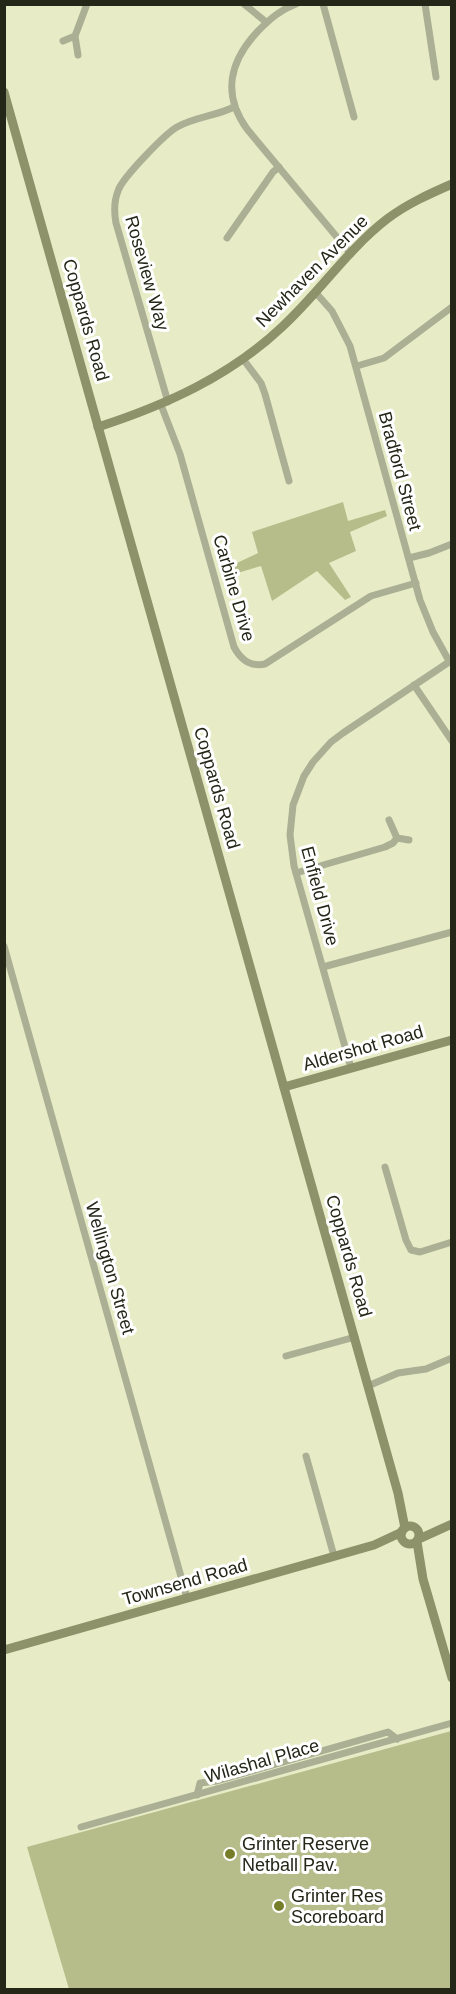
<svg xmlns="http://www.w3.org/2000/svg" width="456" height="1994" font-family="Helvetica,sans-serif">
  <style>
    .green { fill: #b6bd8a }
    .lines { fill: none; stroke-linecap: round; stroke-linejoin: round }
    .street { stroke: #abaf94; stroke-width: 7 }
    .secondary { stroke: #8d926a; stroke-width: 9 }
    .poi-dot { fill: #777e29; stroke: #fff; stroke-width: 2 }
    .labels { text-anchor: middle; dominant-baseline: central; stroke-width: 6; stroke-linejoin: round; paint-order: stroke }
    .street-label { font-size: 18px; fill: #242618; stroke: #fff }
    .poi-label { font-size: 18px; fill: #242618; stroke: #fff; text-anchor: start }
  </style>
  <rect width="100%" height="100%" fill="#e7ecc7"/>
  <!-- green -->
  <g class="green">
    <path d="M343 502 348 521 385 510 387 516 350 532 356 551 329 563 351 597 345 600 317 571 272 601 261 566 224 577 222 570 258 553 252 532Z"/>
    <path d="M451 1731V1989H69L27 1847Z"/>
  </g>
  <g class="lines">
    <!-- street -->
    <g class="street">
      <path d="M244 4 266 22"/>
      <path d="M296 4C280 10 270 19 258 31 229 62 222 94 247 129L351 254"/>
      <path d="M323 4 354 117"/>
      <path d="M425 4 436 77"/>
      <path d="M75 36 87 4"/>
      <path d="M63 41 75 36 78 55"/>
      <path d="M227 238 273 172 279 167"/>
      <path d="M316 293 332 311 350 346 420 600 433 632 449 661"/>
      <path d="M243 359 261 383 265 394 289 481"/>
      <path d="M357 366 384 358 452 307"/>
      <path d="M168 402 116 223C114 212 114 201 118 191 122 178 165 134 177 127 195 117 216 116 234 107"/>
      <path d="M161 405 180 454 234 647C241 660 250 667 265 664L371 596 416 583"/>
      <path d="M409 558 429 553 452 544"/>
      <path d="M414 685 452 741"/>
      <path d="M389 820 397 838 409 840"/>
      <path d="M296 873 385 847 393 843 397 838"/>
      <path d="M4 946 187 1598"/>
      <path d="M323 967 452 932"/>
      <path d="M351 1068 294 866 290 835 293 805 304 776 313 762 331 742 343 733 452 660"/>
      <path d="M385 1167 406 1240 411 1250 420 1252 452 1242"/>
      <path d="M286 1356 355 1337"/>
      <path d="M368 1386 398 1373 426 1369 452 1358"/>
      <path d="M306 1456 334 1556"/>
      <path d="M197 1795 200 1783 217 1781 388 1732 397 1739"/>
      <path d="M81 1827 452 1723"/>
    </g>
    <!-- secondary -->
    <g class="secondary">
      <path d="M4 92 398 1493 405 1528"/>
      <path d="M98 427C166 405 230 376 282 327 319 293 348 249 387 219 407 204 429 194 452 184"/>
      <path d="M284 1087 452 1040"/>
      <circle cx="410" cy="1535" r="9"/>
      <path d="M419 1539 452 1524"/>
      <path d="M417 1542 423 1579 452 1678"/>
      <path d="M4 1650 374 1545 402 1532"/>
    </g>
  </g>
  <!-- markers -->
  <g class="poi-dot">
    <circle cx="230" cy="1854" r="6"/>
    <circle cx="279" cy="1906" r="6"/>
  </g>
  <g class="labels">
    <!-- street labels -->
    <g class="street-label">
      <text transform="translate(312 271) rotate(-45)">Newhaven Avenue</text>
      <text transform="translate(147 273) rotate(74)">Roseview Way</text>
      <text transform="translate(86 320) rotate(74)">Coppards Road</text>
      <text transform="translate(400 471) rotate(75)">Bradford Street</text>
      <text transform="translate(234 588) rotate(74)">Carbine Drive</text>
      <text transform="translate(217 788) rotate(74)">Coppards Road</text>
      <text transform="translate(320 896) rotate(75)">Enfield Drive</text>
      <text transform="translate(363 1048) rotate(-16)">Aldershot Road</text>
      <text transform="translate(349 1256) rotate(74)">Coppards Road</text>
      <text transform="translate(110 1268) rotate(74)">Wellington Street</text>
      <text transform="translate(185 1582) rotate(-16)">Townsend Road</text>
      <text transform="translate(262 1761) rotate(-16)">Wilashal Place</text>
    </g>
    <!-- poi labels -->
    <g class="poi-label">
      <text x="242" y="1844">Grinter Reserve<tspan x="242" dy="21">Netball Pav.</tspan></text>
      <text x="291" y="1896">Grinter Res<tspan x="291" dy="21">Scoreboard</tspan></text>
    </g>
  </g>
  <!-- border -->
  <rect width="456" height="1994" fill="none" stroke="#242618" stroke-width="12"/>
</svg>
